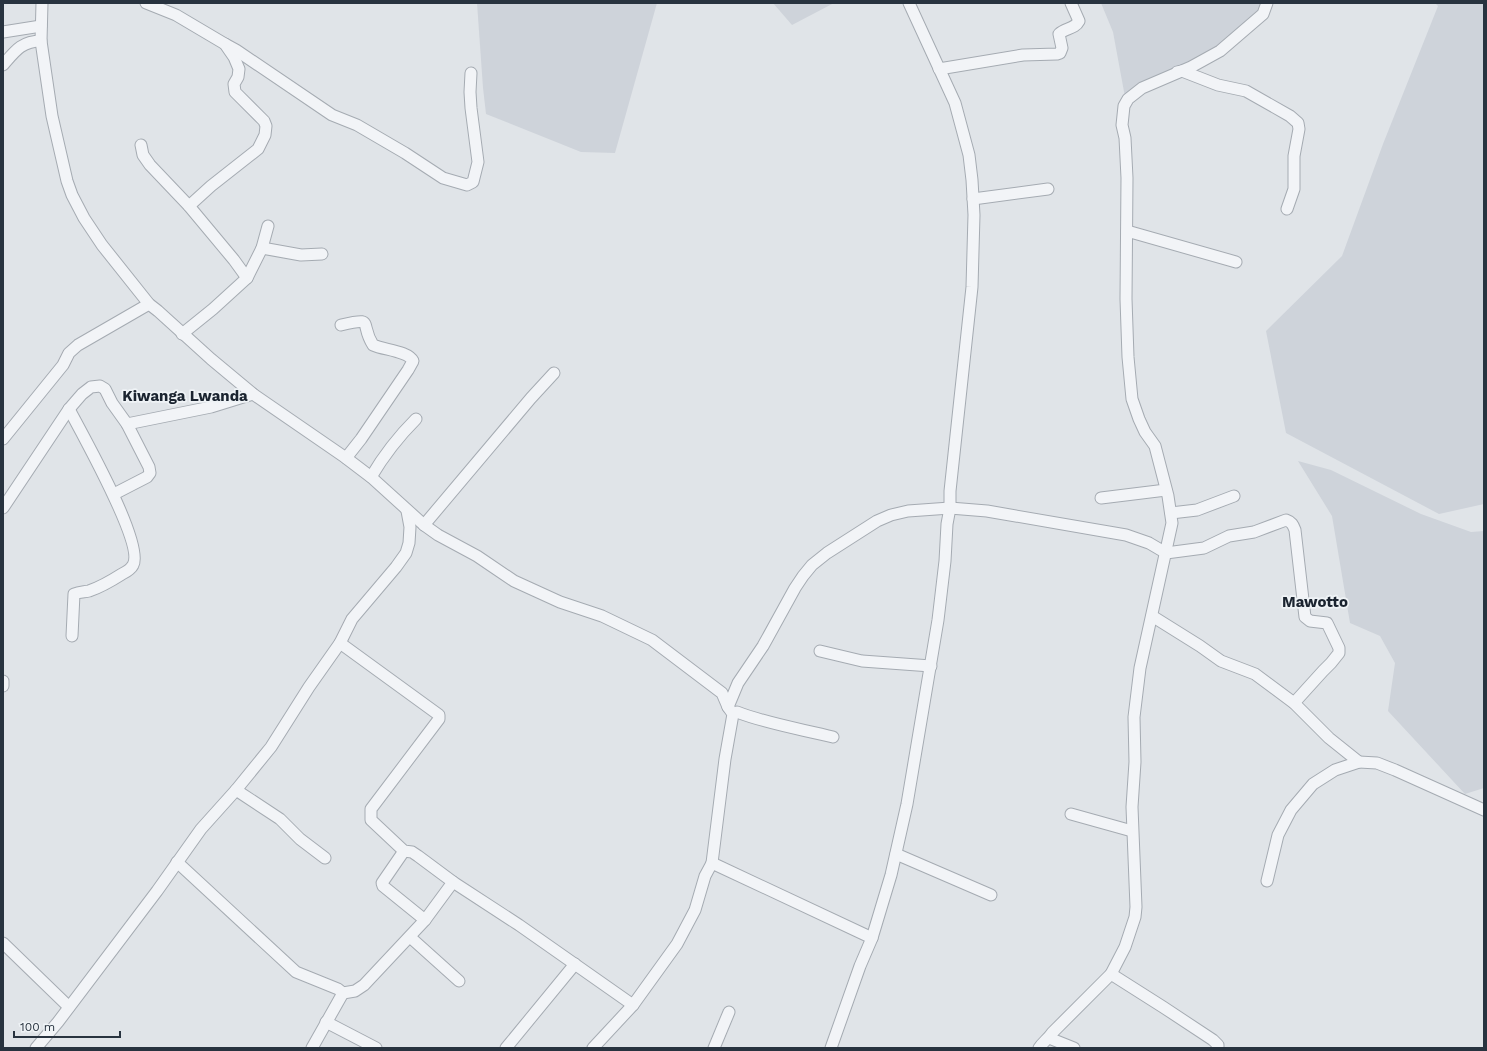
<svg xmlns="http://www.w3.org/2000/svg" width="1487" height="1051" font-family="'Work Sans',sans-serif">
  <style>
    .built { fill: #ced3da }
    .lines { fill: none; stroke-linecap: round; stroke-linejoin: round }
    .minor-casing { stroke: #a5abb2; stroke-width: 13 }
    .minor { stroke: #f2f4f7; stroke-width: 11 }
    .labels { text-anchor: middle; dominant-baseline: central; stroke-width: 3.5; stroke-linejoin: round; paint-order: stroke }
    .quarter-label { font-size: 15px; font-weight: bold; fill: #1b2430; stroke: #eff3f6 }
  </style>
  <rect width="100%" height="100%" fill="#e0e4e8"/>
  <!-- built -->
  <g class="built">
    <path d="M477 3H657L615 153 581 152 486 114 483 88Z"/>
    <path d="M773 3H834L792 25Z"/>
    <path d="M1101 3H1263L1260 12 1202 59 1125 97 1113 32Z"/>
    <path d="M1435 3H1484V504L1439 514 1286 433 1266 331 1342 256 1383 144 1438 6Z"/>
    <path d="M1298 461 1331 470 1421 514 1471 532 1484 531V788L1465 794 1388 711 1395 663 1380 636 1350 623 1332 516Z"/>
  </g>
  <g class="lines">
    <defs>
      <g id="minor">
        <path d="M42 3 41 41 52 116 67 181 72 195 84 218 102 245 149 304 158 311 211 359 253 394 346 458 371 477 424 525 438 535 477 556 514 581 560 602 602 616 652 640 722 693 728 707 733 714 725 759 712 863 872 938"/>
        <path d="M146 3 176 15 225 44 234 57 239 69 238 77 234 84 235 92 264 121 266 126 265 135 258 149 211 186 189 206"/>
        <path d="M3 32 41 26"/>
        <path d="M225 44 236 50 332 115 357 125 405 153 443 178 467 185 473 182 478 162 471 108 470 92 471 73"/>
        <path d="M3 65C15 51 22 41 41 41"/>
        <path d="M939 69 1023 55 1057 54 1060 53 1062 48 1059 34C1065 28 1075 29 1079 21L1071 3"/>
        <path d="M1177 72 1182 71 1218 85 1246 91 1290 116 1298 123 1299 129 1294 156V189L1287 209"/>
        <path d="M141 145 143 155 150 165 189 206 234 260 247 278"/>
        <path d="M973 199 1048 189"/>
        <path d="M1127 231 1236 262"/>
        <path d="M262 248 301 255 322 254"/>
        <path d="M341 325C376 317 359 323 373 345 384 350 408 351 413 361L408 370 361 439 346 458"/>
        <path d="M182 334 213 309 247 278 262 248 268 226"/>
        <path d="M69 409C81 432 145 545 133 565 131 569 126 572 122 574 111 581 101 587 89 591 84 592 79 592 74 594L72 636"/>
        <path d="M127 424 211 407 253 394"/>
        <path d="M3 439 63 365 69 353 78 345 149 304"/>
        <path d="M371 477C384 455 398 437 416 419"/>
        <path d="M1101 498 1166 490"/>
        <path d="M3 508 69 409 82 394 91 387 100 386 105 389 112 403 127 424 149 467 150 473 147 477 114 494"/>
        <path d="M1171 513 1197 510 1234 496"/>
        <path d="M424 525 531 398 554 373"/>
        <path d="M1152 616 1200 646 1221 661 1255 674 1294 703 1329 738 1359 762 1335 770 1313 784 1291 810 1278 835 1267 881"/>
        <path d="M340 643 439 715V719L371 809V820L404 851 412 852 418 856 453 882 519 925 633 1005"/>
        <path d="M820 651 862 661 931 666"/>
        <path d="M3 681V686"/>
        <path d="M728 707 738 683 763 646 795 588 803 576 812 565 827 553 877 521 891 515 908 511 950 508 987 511 1126 535 1149 543 1166 553 1204 548 1229 536 1254 532 1286 520C1292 522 1293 525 1295 530L1305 617 1310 621 1327 623 1339 648V653L1331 663 1323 671 1294 703"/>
        <path d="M733 714 737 712C768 724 801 729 833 737"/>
        <path d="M1359 762 1377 763 1395 770 1484 810"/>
        <path d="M236 790 280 819 300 839 325 858"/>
        <path d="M1071 814 1132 831"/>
        <path d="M404 851 382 883 383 886 425 920"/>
        <path d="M896 854 991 895"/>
        <path d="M177 862 296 972 338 989 343 993 312 1048"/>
        <path d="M410 937 459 981"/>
        <path d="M3 943 69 1007"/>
        <path d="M1111 974 1163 1007 1213 1040 1218 1045V1048"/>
        <path d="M343 993 355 991 364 985 425 920 453 882"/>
        <path d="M326 1022 376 1048"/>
        <path d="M1049 1038 1074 1048"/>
        <path d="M36 1048 58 1022 157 891 201 829 236 790 271 747 309 687 340 643 352 619 396 567 406 553 409 543 410 527 407 511"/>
        <path d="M506 1048 575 964"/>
        <path d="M593 1048 633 1005 677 944 695 910 705 876 712 863"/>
        <path d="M714 1048 729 1012"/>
        <path d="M831 1048 860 966 872 938 891 875 907 804 938 620 945 561 947 524 950 508V491L972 287 974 215 972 180 969 155 955 103 909 3"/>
        <path d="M1039 1048C1043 1042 1048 1039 1052 1033L1111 974 1125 947 1135 917 1136 907 1132 807 1135 762 1134 717 1140 668 1172 523 1168 496 1155 446 1145 432 1139 419 1132 399 1128 357 1126 299 1127 178 1125 138 1122 125 1124 106 1128 99 1142 88 1191 67 1220 51 1263 14 1267 3"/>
      </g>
    </defs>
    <!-- minor casing -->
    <use href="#minor" class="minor-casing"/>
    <!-- minor -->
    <use href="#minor" class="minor"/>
  </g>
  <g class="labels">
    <!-- quarter labels -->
    <g class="quarter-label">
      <text x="185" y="396">Kiwanga Lwanda</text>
      <text x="1315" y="602">Mawotto</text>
    </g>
  </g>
  <!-- border -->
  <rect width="1487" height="1051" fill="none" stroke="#28333f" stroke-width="8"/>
  <!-- scale -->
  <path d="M14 1031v6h106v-6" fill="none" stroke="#28333f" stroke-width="2"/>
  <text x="20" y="1031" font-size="12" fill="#28333f" stroke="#eff3f6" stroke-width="3" paint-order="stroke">100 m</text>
</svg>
